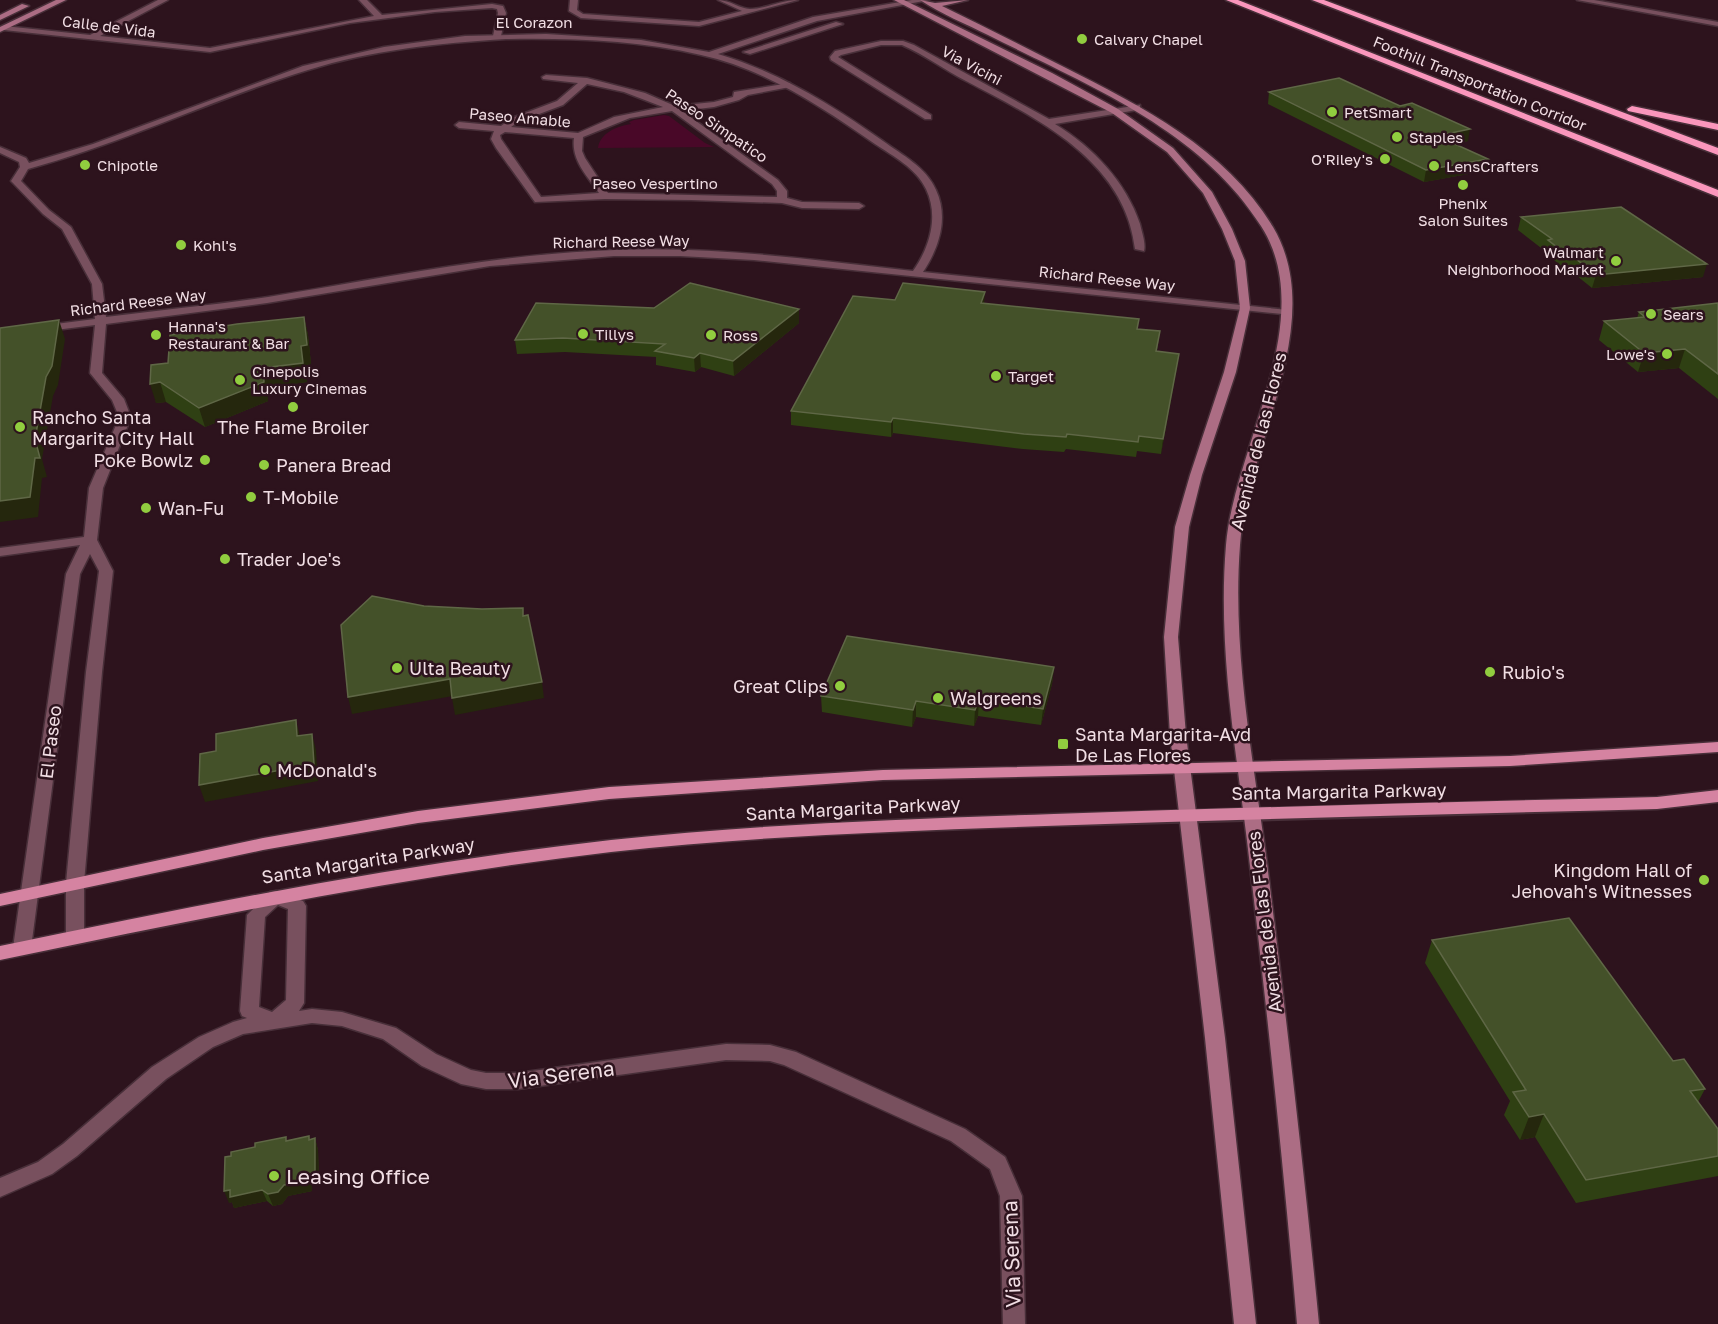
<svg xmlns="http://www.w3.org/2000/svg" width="1718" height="1324" font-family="'Golos Text',sans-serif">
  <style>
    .green { fill: #490828 }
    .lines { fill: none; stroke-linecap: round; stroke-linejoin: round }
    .minor-casing { stroke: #482f39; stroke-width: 3 }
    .tertiary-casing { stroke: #482f39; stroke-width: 3 }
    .secondary-casing { stroke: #482f39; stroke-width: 3 }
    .primary-casing { stroke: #482f39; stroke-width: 3 }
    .motorway-casing { stroke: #482f39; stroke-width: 3 }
    .minor { fill: #78505e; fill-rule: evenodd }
    .tertiary { fill: #78505e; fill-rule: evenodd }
    .secondary { fill: #ac6d84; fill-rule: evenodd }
    .primary { fill: #d583a1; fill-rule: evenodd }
    .motorway { fill: #fa96bc; fill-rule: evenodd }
    .wall { fill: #2f4013 }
    .shaded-wall { fill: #25270d }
    .building { fill: #445129; stroke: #5f6746; stroke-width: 1.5 }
    .poi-dot { fill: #91cd3f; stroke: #2d131d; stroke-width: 2 }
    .labels { text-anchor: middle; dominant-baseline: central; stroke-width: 5; stroke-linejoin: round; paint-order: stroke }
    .far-street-label { font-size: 15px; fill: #f1dee4; stroke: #2d131d }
    .far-poi-label { font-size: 15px; fill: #f1dee4; stroke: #2d131d; text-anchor: start }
    .poi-label { font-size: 18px; fill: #f1dee4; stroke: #2d131d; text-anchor: start }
    .street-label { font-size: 18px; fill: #f1dee4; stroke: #2d131d }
    .near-street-label { font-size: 21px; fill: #f1dee4; stroke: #2d131d }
    .near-poi-label { font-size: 21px; fill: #f1dee4; stroke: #2d131d; text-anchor: start }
  </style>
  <rect width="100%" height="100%" fill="#2d131d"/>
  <!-- green -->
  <path class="green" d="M664 115 669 116 705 143 714 147 598 148C600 133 617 126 631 124L629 122 634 120Z"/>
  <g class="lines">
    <defs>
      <g id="minor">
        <path d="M158 0H168L100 36 210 48 374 16 359 0H367L382 15 492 4 503 6 506 13 501 36 497 38 493 36 498 13 497 9 492 8 435 12 350 23 210 52 4 30 0 28 4 26 90 35Z"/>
        <path d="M570 0H578L577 10 583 14 699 22 742 11 718 0C730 0 740 9 750 9 765 9 781 0 798 0L699 26 581 18 569 11Z"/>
        <path d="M1577 0H1594L1718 22V26Z"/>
        <path d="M881 41H903L914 45 1049 119 1140 105V109L1137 110 1055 124C1093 147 1126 182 1140 224 1142 233 1146 243 1144 251L1135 249C1125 160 1036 118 966 81 945 70 925 55 902 45H881L841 55 838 57 931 115V119H925L831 60 830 57 835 51Z"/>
        <path d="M546 75 587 78 645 93 675 106 714 102 733 97 734 92 790 83V87L748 95 739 100 714 107 682 111 778 180 787 191V198L802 202 859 203 864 206 859 209 802 208 782 203 691 200 605 199 535 202 496 148 491 139 494 131 459 128 455 125 459 122 501 126 512 118 557 101 578 83 543 79 542 77ZM587 84 624 92 663 107 614 117 578 133 511 127 518 122 563 105ZM672 111 772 184 777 191V197L608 193 585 158 582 151 583 137 630 118ZM505 132 574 138C571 160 587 176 599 193L541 197 501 139 500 135Z"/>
        <path d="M276 891 303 901 306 906 304 1003 299 1011 312 1009 342 1012 396 1028 436 1054 471 1070 486 1073H518L726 1044 770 1045 796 1052 965 1129 1005 1157 1022 1196 1025 1324H1003L1000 1196 990 1169 951 1141 784 1065 770 1061 726 1060 518 1089H486L461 1084 422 1066 383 1039 342 1026 312 1023 243 1034 213 1047 166 1079 77 1156 52 1174 0 1197V1178L38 1162 63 1144 152 1067 199 1037 233 1022 247 1018 242 1016 240 1011 247 915 270 892ZM278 905 288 909 286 1000 272 1012 259 1007 265 917Z"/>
      </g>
      <g id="tertiary">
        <path d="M912 0H929L817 21 718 54C779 72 832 105 883 141 902 155 926 167 936 190 949 218 939 248 923 272L1288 310 1292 311V315L754 260 680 256H614L490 266 267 303 106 324 102 373 124 399 129 412 128 425 103 488 97 540 113 571 102 672 84 883V937L81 942 75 944 69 942 66 937V883L86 672 99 571 90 554 80 574 31 948 28 953 22 955 16 953 13 948 66 574 80 545 0 556V548L84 537 89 488 116 425 117 412 112 400 90 373 95 325 0 337V331L95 319 92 284 62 229 43 214 13 183 11 181 20 167 19 162 0 153V147L26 158 29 163 93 144 303 66 384 47 465 36 546 34 641 40 709 52 813 17ZM506 39C571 38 638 40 701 55 765 69 822 107 875 144 893 156 916 168 926 189 939 216 930 247 913 271 814 260 715 246 615 250 497 254 384 278 268 297 214 305 160 310 106 317L102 284 71 227 49 210 21 181 28 169C124 143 213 99 308 70 372 50 439 43 506 39Z"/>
        <path d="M836 22 843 24 750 54 743 52Z"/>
      </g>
      <g id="secondary">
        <path d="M56 0H66L0 32V27Z"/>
        <path d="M894 0H904L1052 73 1118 109 1173 148 1212 192 1232 229 1245 261 1250 308 1236 372 1202 475 1189 527 1178 637 1186 735 1225 1038 1256 1324H1234L1205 1038 1170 735 1164 637 1175 527 1190 475 1224 372 1240 308 1235 261 1222 229 1203 193 1167 152 1112 113Z"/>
        <path d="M920 0 935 3 968 0 942 6C983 26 1024 47 1064 67 1143 107 1226 149 1273 227 1329 322 1247 445 1240 545 1232 651 1253 758 1267 863 1286 1016 1304 1170 1319 1324H1297C1284 1171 1268 1019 1250 866 1238 760 1217 652 1226 545 1234 447 1320 318 1261 226 1200 129 1087 85 988 35 966 24 941 14 920 0Z"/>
        <path d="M22 4 29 6 0 20V15Z"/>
      </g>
      <g id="primary">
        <path d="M1718 742V752L1510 766 883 780 609 799 418 823 263 850 0 906V894L263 838 418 811 609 787 883 770 1510 756Z"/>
        <path d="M1718 790V802L1657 809C1453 814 1249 819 1045 826 900 831 755 836 611 852 405 876 203 918 0 960V946C203 904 405 863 611 840 758 824 906 819 1054 814 1255 807 1456 802 1657 797Z"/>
      </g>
      <g id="motorway">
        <path d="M1226 0H1238L1718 190V197Z"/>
        <path d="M1312 0H1324L1718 148V155Z"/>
        <path d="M1632 106 1718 124V130L1628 111 1627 109Z"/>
      </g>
    </defs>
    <!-- minor casing -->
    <use href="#minor" class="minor-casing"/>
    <!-- tertiary casing -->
    <use href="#tertiary" class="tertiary-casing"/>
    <!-- secondary casing -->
    <use href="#secondary" class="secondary-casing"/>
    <!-- primary casing -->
    <use href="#primary" class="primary-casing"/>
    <!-- motorway casing -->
    <use href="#motorway" class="motorway-casing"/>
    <!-- minor -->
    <use href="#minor" class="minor"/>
    <!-- tertiary -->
    <use href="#tertiary" class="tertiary"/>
    <!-- secondary -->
    <use href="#secondary" class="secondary"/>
    <!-- primary -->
    <use href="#primary" class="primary"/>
    <!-- motorway -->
    <use href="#motorway" class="motorway"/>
  </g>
  <!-- wall -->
  <g class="wall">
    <path d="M1269 92 1468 141 1454 144 1488 159 1485 171 1424 182 1268 104Z"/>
    <path d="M1521 217 1703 277 1592 288 1567 268H1564L1545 253V251L1518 230Z"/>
    <path d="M895 300 985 303 1138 329 1160 331 1157 351 1179 354 1161 454 1137 451 1136 457 1066 449 1064 452 1023 449 893 433 891 437 791 425V411Z"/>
    <path d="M1718 303V399L1679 368 1638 372 1599 340 1604 321 1637 318 1639 312Z"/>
    <path d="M304 317 308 335 311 364 306 365 307 382 268 387V401L205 427 166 402 156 403 151 365 168 363Z"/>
    <path d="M799 323 734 376 701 367 695 372 656 365V357L565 352 517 354 515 340Z"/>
    <path d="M1054 667 1052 684 1041 725 978 716 974 726 916 717 912 727 822 712 821 696Z"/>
    <path d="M1432 940 1673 1061 1705 1089 1698 1102 1718 1129V1176L1576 1203 1535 1137 1520 1140 1504 1115 1510 1101 1425 963Z"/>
    <path d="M309 1136 310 1139 315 1138 318 1150 319 1184 312 1185V1191L288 1196 282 1204 273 1206 267 1201 234 1208 232 1202 229 1203 288 1140Z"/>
  </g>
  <!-- shaded-wall -->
  <g class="shaded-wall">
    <path d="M1470 129 1468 141 1435 148 1437 136Z"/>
    <path d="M1488 159 1485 171 1424 182 1426 170Z"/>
    <path d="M1707 264 1703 277 1592 288 1596 275Z"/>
    <path d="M985 292 984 306 981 303Z"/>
    <path d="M799 309V323L734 376 733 361Z"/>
    <path d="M304 317 308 335 311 364 306 365 307 382 268 387V401L205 427 199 408 301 346Z"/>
    <path d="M59 320 65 339 58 385 53 396 42 459 47 477 42 478 38 517 0 522V501L46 377Z"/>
    <path d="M1685 349 1679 368 1638 372 1644 353Z"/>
    <path d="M700 353 701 367 695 372 694 358Z"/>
    <path d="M1179 354 1177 368 1161 454 1163 439Z"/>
    <path d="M160 382 166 402 156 403 150 384Z"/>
    <path d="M893 418V433L891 437V422Z"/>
    <path d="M1054 667 1052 684 1041 725 1043 709Z"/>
    <path d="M450 679 453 696 352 714 348 697Z"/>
    <path d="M542 682 544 698 455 715 452 698Z"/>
    <path d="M979 699 978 716 974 726 975 710Z"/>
    <path d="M916 701V717L912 727 913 710Z"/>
    <path d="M296 720 300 736H297Z"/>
    <path d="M312 734 316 750 318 781 205 802 199 785Z"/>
    <path d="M1544 1114 1535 1137 1520 1140 1529 1117Z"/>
    <path d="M315 1138 318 1150 319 1184 312 1185V1191L288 1196 282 1204 273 1206 268 1194 284 1185 309 1174Z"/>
    <path d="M230 1190H262L267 1201 234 1208 232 1202 229 1203 224 1191Z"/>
  </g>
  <!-- building -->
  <g class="building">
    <path d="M1339 78 1400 106 1412 103 1470 129 1437 136 1488 159 1426 170 1269 92Z"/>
    <path d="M1621 207 1707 264 1596 275 1571 255H1567L1548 240 1552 239 1521 217Z"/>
    <path d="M690 283 799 309 733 361 700 353 694 358 655 351 665 344 563 338 515 340 536 303 654 308Z"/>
    <path d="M903 283 985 292 981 303 1139 319 1137 329 1160 331 1156 351 1179 354 1163 439 1139 436 1138 442 1067 434 1066 437 1024 434 893 418 891 422 791 411 853 296 895 300Z"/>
    <path d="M1718 303V374L1685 349 1644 353 1604 321 1645 317 1639 312Z"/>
    <path d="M304 317 307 345 301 346 303 363 263 368 264 382 199 408 160 382 150 384 151 365 168 363 170 335 237 324Z"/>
    <path d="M59 320 52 366 46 377 35 439 40 458H35L30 497 0 501V328Z"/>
    <path d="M372 596 424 606 482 609 523 608V616L528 615 542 682 452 698 450 679 348 697 341 625Z"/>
    <path d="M847 636 1054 667 1043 709 979 699 975 710 916 701 913 710 821 696Z"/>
    <path d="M296 720 297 736 312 734 314 764 199 785 200 754 216 751V734Z"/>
    <path d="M1569 918 1673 1061 1684 1059 1705 1089 1690 1091 1718 1129V1156L1586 1180 1544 1114 1529 1117 1513 1092 1526 1090 1432 940Z"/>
    <path d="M309 1136V1140L315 1138V1172L309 1174 308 1180 284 1185 278 1192 268 1194 262 1190 230 1197V1190L224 1191 225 1157 231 1156V1152L255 1147V1143L286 1137V1141Z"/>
  </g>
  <!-- markers -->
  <g class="poi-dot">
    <circle cx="1082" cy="39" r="6"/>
    <circle cx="1332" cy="112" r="6"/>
    <circle cx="1397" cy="137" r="6"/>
    <circle cx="1385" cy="159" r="6"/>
    <circle cx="85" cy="165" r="6"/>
    <circle cx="1434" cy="166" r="6"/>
    <circle cx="1463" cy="185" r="6"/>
    <circle cx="181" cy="245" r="6"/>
    <circle cx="1616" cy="261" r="6"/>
    <circle cx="1651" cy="314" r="6"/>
    <circle cx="583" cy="334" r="6"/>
    <circle cx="156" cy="335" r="6"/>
    <circle cx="711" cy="335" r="6"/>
    <circle cx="1667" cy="354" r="6"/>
    <circle cx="996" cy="376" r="6"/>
    <circle cx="240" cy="380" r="6"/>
    <circle cx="293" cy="407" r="6"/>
    <circle cx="20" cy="427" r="6"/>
    <circle cx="205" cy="460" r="6"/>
    <circle cx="264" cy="465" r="6"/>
    <circle cx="251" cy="497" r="6"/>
    <circle cx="146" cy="508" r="6"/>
    <circle cx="225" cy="559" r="6"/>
    <circle cx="397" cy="668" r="6"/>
    <circle cx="1490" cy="672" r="6"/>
    <circle cx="840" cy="686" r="6"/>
    <circle cx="938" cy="698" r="6"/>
    <rect x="1057" y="738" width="12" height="12" rx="3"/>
    <circle cx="265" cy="770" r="6"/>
    <circle cx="1704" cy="880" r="6"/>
    <circle cx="274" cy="1176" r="6"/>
  </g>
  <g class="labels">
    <!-- far-street labels -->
    <g class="far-street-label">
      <text x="534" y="22">El Corazon</text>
      <text transform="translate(109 26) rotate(7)">Calle de Vida</text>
      <text transform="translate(972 65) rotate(28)">Via Vicini</text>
      <text transform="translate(1480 83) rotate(22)">Foothill Transportation Corridor</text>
      <text transform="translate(520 117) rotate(5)">Paseo Amable</text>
      <text transform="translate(717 125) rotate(34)">Paseo Simpatico</text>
      <text x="655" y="183">Paseo Vespertino</text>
      <text transform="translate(621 241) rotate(-1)">Richard Reese Way</text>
      <text transform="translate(1107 278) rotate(6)">Richard Reese Way</text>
      <text transform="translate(138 302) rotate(-7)">Richard Reese Way</text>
    </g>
    <!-- far-poi labels -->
    <g class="far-poi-label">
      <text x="1094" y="39">Calvary Chapel</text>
      <text x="1344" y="112">PetSmart</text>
      <text x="1409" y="137">Staples</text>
      <text x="1373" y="159" text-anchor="end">O'Riley's</text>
      <text x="97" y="165">Chipotle</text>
      <text x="1446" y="166">LensCrafters</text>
      <text x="1463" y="203" text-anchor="middle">Phenix<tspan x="1463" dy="17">Salon Suites</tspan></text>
      <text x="193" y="245">Kohl's</text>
      <text x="1604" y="252" text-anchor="end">Walmart<tspan x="1604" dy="17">Neighborhood Market</tspan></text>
      <text x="1663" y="314">Sears</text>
      <text x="168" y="326">Hanna's<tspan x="168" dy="17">Restaurant &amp; Bar</tspan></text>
      <text x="595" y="334">Tillys</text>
      <text x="723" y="335">Ross</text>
      <text x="1655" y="354" text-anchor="end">Lowe's</text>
      <text x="252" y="371">Cinepolis<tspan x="252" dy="17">Luxury Cinemas</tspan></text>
      <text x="1008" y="376">Target</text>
    </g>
    <!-- poi labels -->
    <g class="poi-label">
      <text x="32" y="417">Rancho Santa<tspan x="32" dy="21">Margarita City Hall</tspan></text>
      <text x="293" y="427" text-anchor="middle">The Flame Broiler</text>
      <text x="193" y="460" text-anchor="end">Poke Bowlz</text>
      <text x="276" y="465">Panera Bread</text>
      <text x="263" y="497">T-Mobile</text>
      <text x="158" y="508">Wan-Fu</text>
      <text x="237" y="559">Trader Joe's</text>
      <text x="409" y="668">Ulta Beauty</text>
      <text x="1502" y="672">Rubio's</text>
      <text x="828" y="686" text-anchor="end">Great Clips</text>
      <text x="950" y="698">Walgreens</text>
      <text x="1075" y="734">Santa Margarita-Avd<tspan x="1075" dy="21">De Las Flores</tspan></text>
      <text x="277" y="770">McDonald's</text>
      <text x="1692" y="870" text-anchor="end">Kingdom Hall of<tspan x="1692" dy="21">Jehovah's Witnesses</tspan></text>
    </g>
    <!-- street labels -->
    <g class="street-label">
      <text transform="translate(1258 441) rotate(-76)">Avenida de las Flores</text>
      <text transform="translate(50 742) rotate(-83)">El Paseo</text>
      <text transform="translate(1339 791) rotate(-1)">Santa Margarita Parkway</text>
      <text transform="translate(853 808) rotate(-3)">Santa Margarita Parkway</text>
      <text transform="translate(368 860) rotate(-9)">Santa Margarita Parkway</text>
      <text transform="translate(1264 922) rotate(-97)">Avenida de las Flores</text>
    </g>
    <!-- near-street labels -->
    <g class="near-street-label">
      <text transform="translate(561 1074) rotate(-7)">Via Serena</text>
      <text transform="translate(1011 1254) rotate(-92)">Via Serena</text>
    </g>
    <!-- near-poi labels -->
    <g class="near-poi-label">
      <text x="286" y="1176">Leasing Office</text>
    </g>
  </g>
</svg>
